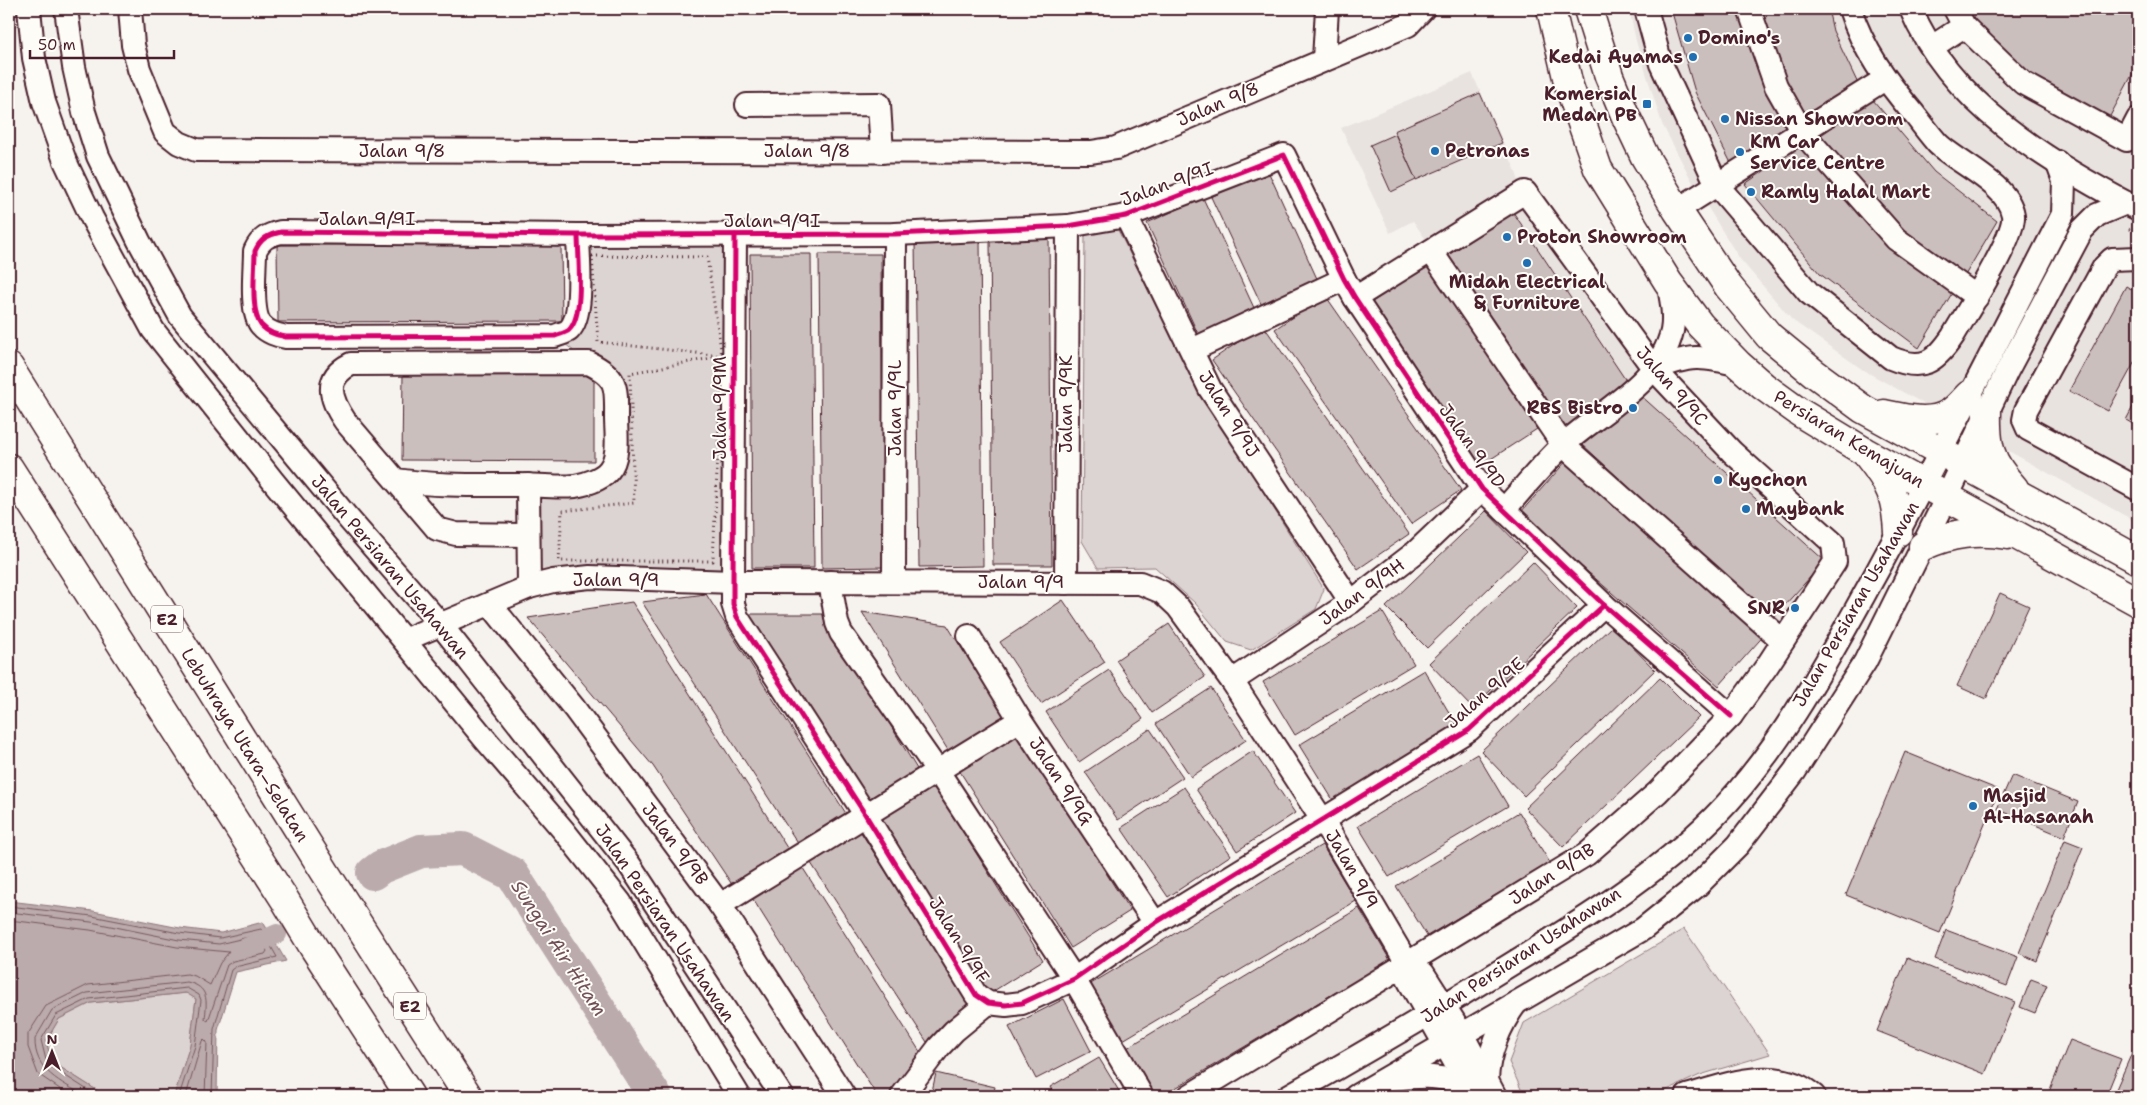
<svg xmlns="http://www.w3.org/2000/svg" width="2147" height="1105" font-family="'Shantell Sans',sans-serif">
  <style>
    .built { fill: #e9e3e0 }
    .green { fill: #dcd4d2; stroke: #937a7e }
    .water { fill: #bbabac; stroke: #8e7378 }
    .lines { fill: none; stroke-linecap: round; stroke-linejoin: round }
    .shore { stroke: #77575f; stroke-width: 1 }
    .canal { stroke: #bbabac; stroke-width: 20 }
    .river { stroke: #bbabac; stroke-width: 34 }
    .building { fill: #cbbfbe; stroke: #4a1f2b }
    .minor-casing { stroke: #4a1f2b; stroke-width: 26 }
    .major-casing { stroke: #4a1f2b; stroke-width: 31 }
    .highway-casing { stroke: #4a1f2b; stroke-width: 31 }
    .path { stroke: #4a1f2b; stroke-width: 3; stroke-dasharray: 1 4; stroke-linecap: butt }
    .minor { stroke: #fdfcf7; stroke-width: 22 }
    .major { stroke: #fdfcf7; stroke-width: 28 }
    .highway { stroke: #fdfcf7; stroke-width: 28 }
    .cycleway-casing { stroke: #fdfcf7; stroke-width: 8 }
    .cycleway { stroke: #d6006c; stroke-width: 5 }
    .poi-dot { fill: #1f6fb2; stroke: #fdfcf7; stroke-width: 2 }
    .labels { text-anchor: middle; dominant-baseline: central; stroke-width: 4; stroke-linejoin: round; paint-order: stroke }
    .shield { fill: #fdfcf7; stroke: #806168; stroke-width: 1 }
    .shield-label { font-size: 16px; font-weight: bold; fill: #4a1f2b }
    .poi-label { font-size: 18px; font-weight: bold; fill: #4a1f2b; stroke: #fdfcf7; text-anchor: start }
    .street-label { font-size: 18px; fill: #4a1f2b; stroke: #fdfcf7 }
    .water-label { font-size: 19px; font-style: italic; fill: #725058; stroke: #fdfcf7 }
  </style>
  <rect width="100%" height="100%" fill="#f6f3ef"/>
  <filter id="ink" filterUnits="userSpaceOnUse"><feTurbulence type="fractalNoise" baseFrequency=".02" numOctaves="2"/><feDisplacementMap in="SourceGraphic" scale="10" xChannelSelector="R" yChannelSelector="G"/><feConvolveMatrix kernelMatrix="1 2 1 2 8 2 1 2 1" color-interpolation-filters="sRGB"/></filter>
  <g filter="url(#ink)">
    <!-- built -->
    <g class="built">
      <path d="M1629 9H2138V523L1863 370 1792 320 1739 258 1694 185 1662 124 1636 41Z"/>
      <path d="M1472 73 1515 169 1525 199 1663 389 1830 548 1780 632 1563 439 1413 221 1390 233 1341 128Z"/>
    </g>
    <!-- green -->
    <g class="green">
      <path d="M1117 228 1194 381 1324 589 1316 609 1251 650 1227 642 1195 603 1155 567 1098 568 1082 541 1085 235Z"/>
      <path d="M578 235H735L733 582 529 587 528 485 609 470 616 396 589 363 555 336 569 329Z"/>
      <path d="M1684 929 1770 1054 1700 1075 1654 1096H1524L1509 1062 1524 1023Z"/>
      <path d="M187 993 196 999 190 1045 174 1096H106L52 1062 46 1041 59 1019 91 1003Z"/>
    </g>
    <!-- water -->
    <path class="water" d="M9 901 93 911 180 928 221 933 263 922 286 961 236 972 218 1030 217 1096H174L190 1045 196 999 186 993 91 1003 59 1019 46 1041 52 1062 106 1096H9Z"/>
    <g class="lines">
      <!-- shore -->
      <g class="shore">
        <path d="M9 906 92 916 179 933 220 938 261 929 277 957 235 967 231 970 214 1029 212 1096"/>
        <path d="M9 912 91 922 179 940 219 944 257 935 267 951 265 954 233 961 227 965 208 1021 205 1019C207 1000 209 987 187 982L87 993 52 1010 35 1039C34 1071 61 1082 85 1096"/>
        <path d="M9 920 90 930 177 947 229 952 220 963 210 985 195 976 187 974 88 985 46 1006 28 1034V1047L38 1074 70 1096"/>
        <path d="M97 1096 47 1064 41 1040 56 1015 89 999 187 988 199 995 201 1000 195 1046 179 1096"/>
        <path d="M186 1096 202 1041 204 1039 207 1042 205 1096"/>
      </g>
      <!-- canal -->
      <path class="canal" d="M246 948 277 934"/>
      <!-- river -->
      <path class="river" d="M373 873 381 867 421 851 463 849 512 874 655 1096"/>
    </g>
    <!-- building -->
    <g class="building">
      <path d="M1671 9H1742L1793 130 1733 167 1695 92Z"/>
      <path d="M1757 9H1828L1833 31 1860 88 1805 121 1772 57Z"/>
      <path d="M1969 9H2138V64L2109 118 2028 79 1976 25Z"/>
      <path d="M1480 93 1502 143 1416 180 1394 131Z"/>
      <path d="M1873 100 1934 172 1997 221 1964 277 1882 212 1818 137Z"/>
      <path d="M1395 134 1416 180 1391 192 1370 145Z"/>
      <path d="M1802 145 1865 221 1954 290 1919 348 1820 274 1745 184Z"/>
      <path d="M1268 171 1319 283 1263 308 1211 197Z"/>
      <path d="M1203 198 1255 310 1199 336 1147 223Z"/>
      <path d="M1513 212 1629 385 1563 430 1447 256Z"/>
      <path d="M980 238 983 566 919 567 915 239Z"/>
      <path d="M990 238H1049L1052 565H993Z"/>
      <path d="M561 244 562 321 278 322 277 245Z"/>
      <path d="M750 254H811L814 568H752Z"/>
      <path d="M819 254H881L884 567 822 568Z"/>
      <path d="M1429 265 1537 429 1477 468 1369 304Z"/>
      <path d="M2126 286 2138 293V356L2108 411 2069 391Z"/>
      <path d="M1325 295 1461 490 1411 524 1275 329Z"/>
      <path d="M1263 325 1409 534 1358 569 1212 360Z"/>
      <path d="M403 373 594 374V461L402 460Z"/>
      <path d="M1638 393 1825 561 1772 619 1583 445Z"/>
      <path d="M2138 397V427L2126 420Z"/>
      <path d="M1568 459 1767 632 1719 686 1520 513Z"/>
      <path d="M1486 511 1526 552 1427 648 1386 607Z"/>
      <path d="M1533 562 1577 608 1472 708 1429 663Z"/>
      <path d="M2000 593 2029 606 1986 699 1957 686Z"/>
      <path d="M706 594 847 815 799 845 642 602Z"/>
      <path d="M1063 600 1105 662 1041 704 1000 642Z"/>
      <path d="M632 602 789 851 733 886 653 766 528 618Z"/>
      <path d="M1382 611 1414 664 1295 735 1263 682Z"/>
      <path d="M862 612 947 625 1007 720 951 755Z"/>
      <path d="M744 614H823L917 769 866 803Z"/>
      <path d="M1169 624 1205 677 1152 713 1116 660Z"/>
      <path d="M1612 626 1655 670 1524 796 1481 751Z"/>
      <path d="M1109 670 1143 719 1079 762 1046 712Z"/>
      <path d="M1424 670 1457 726 1333 800 1299 745Z"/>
      <path d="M1660 678 1699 717 1563 847 1525 808Z"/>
      <path d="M1211 688 1246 740 1191 777 1156 724Z"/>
      <path d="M1150 729 1183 777 1118 820 1085 772Z"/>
      <path d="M1018 733 1130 911 1071 948 959 770Z"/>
      <path d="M1253 751 1295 813 1237 851 1196 789Z"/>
      <path d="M1905 752 1999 790 1940 933 1846 895Z"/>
      <path d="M1477 754 1508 806 1389 877 1358 826Z"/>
      <path d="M2012 775 2078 802 2064 837 1997 809Z"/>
      <path d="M931 781 1043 960 984 997 871 819Z"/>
      <path d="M1184 787 1231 855 1168 897 1121 828Z"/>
      <path d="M1519 812 1550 863 1427 936 1396 886Z"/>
      <path d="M857 826 969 1003 927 1042 807 857Z"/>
      <path d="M2065 840 2083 847 2037 961 2019 953Z"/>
      <path d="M1322 845 1356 901 1123 1040 1089 985Z"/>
      <path d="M799 862 924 1058 891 1096H877L749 893Z"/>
      <path d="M1359 908 1390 960 1162 1096H1156L1127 1048Z"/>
      <path d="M1946 930 2018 957 2007 986 1935 959Z"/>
      <path d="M1907 958 2015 1002 1985 1074 1877 1031Z"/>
      <path d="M2031 979 2047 985 2035 1013 2020 1007Z"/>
      <path d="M1064 999 1091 1051 1036 1079 1009 1027Z"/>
      <path d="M2138 1039V1096H2113Z"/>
      <path d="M2070 1040 2121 1059 2106 1096H2059L2049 1092Z"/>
      <path d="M1099 1058 1122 1096H1055L1050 1087Z"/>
      <path d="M936 1073 995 1087 993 1096H931Z"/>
      <path d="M1049 1091V1096H996V1093Z"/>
    </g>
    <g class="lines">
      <defs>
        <g id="minor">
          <path d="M29 9 34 58 44 102 65 161 92 218 153 330 273 481 484 738 564 831 620 902 739 1096"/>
          <path d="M66 9 74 67 84 112 98 156 139 241 180 316 347 517 441 625 629 864 782 1096"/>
          <path d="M130 9 133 45 139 69 165 132 179 143 196 150 1091 152 1116 148 1408 25 1423 9"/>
          <path d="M1646 9 1661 64 1717 185 1809 293 1891 358C1922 371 1935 363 1953 336 1965 315 2016 236 2013 215 2008 184 1959 164 1938 144 1930 135 1922 124 1914 114 1887 82 1863 50 1850 9"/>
          <path d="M1749 9 1776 86 1802 132 1896 239 1977 297"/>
          <path d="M1911 9C1950 103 2049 163 2136 208"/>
          <path d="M1955 9 1964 26 2023 83 2127 140 2138 119"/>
          <path d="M1932 47 1964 26"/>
          <path d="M1324 59 1327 9"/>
          <path d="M747 105 879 104 882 152"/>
          <path d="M1677 210 1885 79"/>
          <path d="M1126 216 1210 389 1351 602"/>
          <path d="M578 235C578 256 585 315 569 330 566 333 559 334 555 336L286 337C277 335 268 333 261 325 250 312 255 269 255 251 261 238 268 235 281 232L578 235 895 234 1068 226 1126 216 1284 155 1344 279 1355 298 1482 489 1604 605 1731 716"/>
          <path d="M735 235 733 582V604L737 617 865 814 976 995 988 1003 1006 1005 1022 1003 1074 979 1155 923 1469 730 1604 605"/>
          <path d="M1431 251 1563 445 1783 641"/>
          <path d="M2138 258 2112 259 2104 267 2026 410 2024 420 2028 429 2138 489"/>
          <path d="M1192 350 1344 279"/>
          <path d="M1654 369C1690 355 1701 355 1739 365"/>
          <path d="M396 480C436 486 477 485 518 485 536 485 557 488 575 486 586 484 602 479 609 470 620 457 616 434 616 418 616 387 619 378 589 363L351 364C323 378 330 399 345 421L437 529 456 534 528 535"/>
          <path d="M528 485 529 587"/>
          <path d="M1504 510C1523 488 1542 465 1563 445 1599 412 1661 382 1672 331 1675 315 1671 298 1668 282"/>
          <path d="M830 582 837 623 841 633 937 770 1074 979 1142 1096"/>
          <path d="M894 582 895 234"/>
          <path d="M1066 583 1068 226"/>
          <path d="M490 604 574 708 720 905 844 1096"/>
          <path d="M969 636 1020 720 1155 923"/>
          <path d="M404 640 529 587 553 581 590 577 733 582 1140 583 1162 592 1178 607 1232 681 1323 821 1407 963 1409 981 1474 1096"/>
          <path d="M1232 681 1351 602 1416 552 1482 489"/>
          <path d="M720 905 1020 720"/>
          <path d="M1407 963 1423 973 1462 1034 1495 1096"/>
          <path d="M1391 1079C1419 1076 1445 1073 1470 1089"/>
          <path d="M1487 1080C1488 1053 1500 1025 1516 1003"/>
          <path d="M902 1096 939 1047 954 1031 988 1003"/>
          <path d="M1189 1096 1587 854 1658 792 1731 716 1767 666 1835 562 1833 543 1732 452 1654 369 1525 192 1355 298"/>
          <path d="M1288 1096C1364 1053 1439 1009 1513 963 1582 921 1656 875 1714 817 1780 751 1830 656 1875 575 1940 456 2001 334 2063 214L2064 181 2057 162"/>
          <path d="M1356 1096 1643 929 1698 885 1738 845 1795 771 1865 662 1947 497 2007 371 2082 230 2097 215 2126 203"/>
          <path d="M1687 1096C1728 1084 1778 1064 1814 1096"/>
        </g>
        <g id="major">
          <path d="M1551 9 1569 86 1598 169 1668 282 1700 325 1739 365 1763 386 1799 412 1865 452 2138 602"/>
          <path d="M1588 9 1609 76 1626 117 1645 157 1677 210 1728 286 1769 336 1814 373 1863 409 2138 560"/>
          <path d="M1987 410C1986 446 1989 461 2014 488"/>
          <path d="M1884 414C1903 418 1930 425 1948 414 1956 410 1962 402 1969 395"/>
          <path d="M1869 457C1891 485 1896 497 1898 532"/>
          <path d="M1923 546C1951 533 1977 530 2008 535"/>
        </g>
        <g id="highway">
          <path d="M9 367 325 872 468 1096"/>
          <path d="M9 468 285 900 314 948 410 1096"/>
        </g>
      </defs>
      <!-- minor casing -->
      <use href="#minor" class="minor-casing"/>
      <!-- major casing -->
      <use href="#major" class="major-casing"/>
      <!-- highway casing -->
      <use href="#highway" class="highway-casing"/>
      <!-- path -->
      <g class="path">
        <path d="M2129 229 2138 234"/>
        <path d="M592 256 707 257 722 356 598 342Z"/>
        <path d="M722 356 713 561H559L562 511 634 503 630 373Z"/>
      </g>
      <!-- minor -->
      <use href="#minor" class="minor"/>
      <!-- major -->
      <use href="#major" class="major"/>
      <!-- highway -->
      <use href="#highway" class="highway"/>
      <defs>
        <g id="cycleway">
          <path d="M578 235C578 256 585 315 569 330 566 333 559 334 555 336L286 337C277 335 268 333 261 325 250 312 255 269 255 251 261 238 268 235 281 232L578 235 895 234 1068 226 1126 216 1284 155 1344 279 1355 298 1482 489 1604 605 1731 716"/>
          <path d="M735 235 733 582V604L737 617 865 814 976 995 988 1003 1006 1005 1022 1003 1074 979 1155 923 1469 730 1604 605"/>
        </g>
      </defs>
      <!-- cycleway casing -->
      <use href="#cycleway" class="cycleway-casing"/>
      <!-- cycleway -->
      <use href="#cycleway" class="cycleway"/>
    </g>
  </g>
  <!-- markers -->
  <g class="poi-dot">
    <circle cx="1688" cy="38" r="5"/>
    <circle cx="1693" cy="57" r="5"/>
    <rect x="1642" y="99" width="10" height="10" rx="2.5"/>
    <circle cx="1725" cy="119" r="5"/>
    <circle cx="1435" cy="151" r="5"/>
    <circle cx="1740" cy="152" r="5"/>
    <circle cx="1751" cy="192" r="5"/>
    <circle cx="1507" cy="237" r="5"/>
    <circle cx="1527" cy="263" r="5"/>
    <circle cx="1633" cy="408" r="5"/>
    <circle cx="1718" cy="480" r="5"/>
    <circle cx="1746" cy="509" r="5"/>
    <circle cx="1795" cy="608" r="5"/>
    <circle cx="1973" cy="806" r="5"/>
  </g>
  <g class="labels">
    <!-- shield labels -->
    <g class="shield">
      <rect x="151" y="605.5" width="32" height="27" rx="4"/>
      <rect x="394" y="992.5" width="32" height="27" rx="4"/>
    </g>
    <g class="shield-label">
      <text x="167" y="619">E2</text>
      <text x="410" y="1006">E2</text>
    </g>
    <!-- poi labels -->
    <g class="poi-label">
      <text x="1698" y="38">Domino's</text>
      <text x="1683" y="57" text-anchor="end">Kedai Ayamas</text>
      <text x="1637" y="94" text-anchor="end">Komersial<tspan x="1637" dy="21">Medan PB</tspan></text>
      <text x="1735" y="119">Nissan Showroom</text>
      <text x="1750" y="142">KM Car<tspan x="1750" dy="21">Service Centre</tspan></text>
      <text x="1445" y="151">Petronas</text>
      <text x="1761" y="192">Ramly Halal Mart</text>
      <text x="1517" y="237">Proton Showroom</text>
      <text x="1527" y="282" text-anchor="middle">Midah Electrical<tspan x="1527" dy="21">&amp; Furniture</tspan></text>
      <text x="1623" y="408" text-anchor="end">RBS Bistro</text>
      <text x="1728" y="480">Kyochon</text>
      <text x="1756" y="509">Maybank</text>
      <text x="1785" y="608" text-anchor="end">SNR</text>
      <text x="1983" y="796">Masjid<tspan x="1983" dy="21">Al-Hasanah</tspan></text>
    </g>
    <!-- street labels -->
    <g class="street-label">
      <text transform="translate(1218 104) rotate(-23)">Jalan 9/8</text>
      <text x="402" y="151">Jalan 9/8</text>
      <text x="807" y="151">Jalan 9/8</text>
      <text transform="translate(1167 184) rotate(-20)">Jalan 9/9I</text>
      <text x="367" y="219">Jalan 9/9I</text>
      <text x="772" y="221">Jalan 9/9I</text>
      <text transform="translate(1672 386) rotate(49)">Jalan 9/9C</text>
      <text transform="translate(1066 404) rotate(-90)">Jalan 9/9K</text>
      <text transform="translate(720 408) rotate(-90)">Jalan 9/9M</text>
      <text transform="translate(895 408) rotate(-90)">Jalan 9/9L</text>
      <text transform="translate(1229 414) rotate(58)">Jalan 9/9J</text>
      <text transform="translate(1849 439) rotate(31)">Persiaran Kemajuan</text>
      <text transform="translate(1472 446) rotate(54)">Jalan 9/9D</text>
      <text transform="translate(390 567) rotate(50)">Jalan Persiaran Usahawan</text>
      <text x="616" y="580">Jalan 9/9</text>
      <text x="1021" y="582">Jalan 9/9</text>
      <text transform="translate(1362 592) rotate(-36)">Jalan 9/9H</text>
      <text transform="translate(1856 604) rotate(-60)">Jalan Persiaran Usahawan</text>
      <text transform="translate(1485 693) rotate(-41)">Jalan 9/9E</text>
      <text transform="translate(245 745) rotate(58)">Lebuhraya Utara–Selatan</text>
      <text transform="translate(1061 781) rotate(57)">Jalan 9/9G</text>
      <text transform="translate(675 844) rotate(53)">Jalan 9/9B</text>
      <text transform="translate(1352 869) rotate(60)">Jalan 9/9</text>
      <text transform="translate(1552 874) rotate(-33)">Jalan 9/9B</text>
      <text transform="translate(665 923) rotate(56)">Jalan Persiaran Usahawan</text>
      <text transform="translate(959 940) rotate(58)">Jalan 9/9F</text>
      <text transform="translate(1521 955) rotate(-33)">Jalan Persiaran Usahawan</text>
    </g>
    <!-- water labels -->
    <g class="water-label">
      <text transform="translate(559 948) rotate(57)">Sungai Air Hitam</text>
    </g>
  </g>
  <!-- margin -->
  <rect width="2147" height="1105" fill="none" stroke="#fdfcf7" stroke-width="30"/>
  <rect x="15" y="15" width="2117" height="1075" fill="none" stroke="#4a1f2b" stroke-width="2" filter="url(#ink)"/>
  <!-- north arrow -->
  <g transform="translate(52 1052)" stroke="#fdfcf7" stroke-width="4" paint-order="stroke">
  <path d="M0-4L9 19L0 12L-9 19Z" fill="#4a1f2b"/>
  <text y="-8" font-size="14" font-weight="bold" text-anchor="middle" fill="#4a1f2b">N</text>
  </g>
  <!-- scale -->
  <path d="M30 50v8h144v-8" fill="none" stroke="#4a1f2b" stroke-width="2.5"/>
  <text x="38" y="50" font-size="15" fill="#4a1f2b" stroke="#fdfcf7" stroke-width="4" paint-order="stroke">50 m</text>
</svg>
